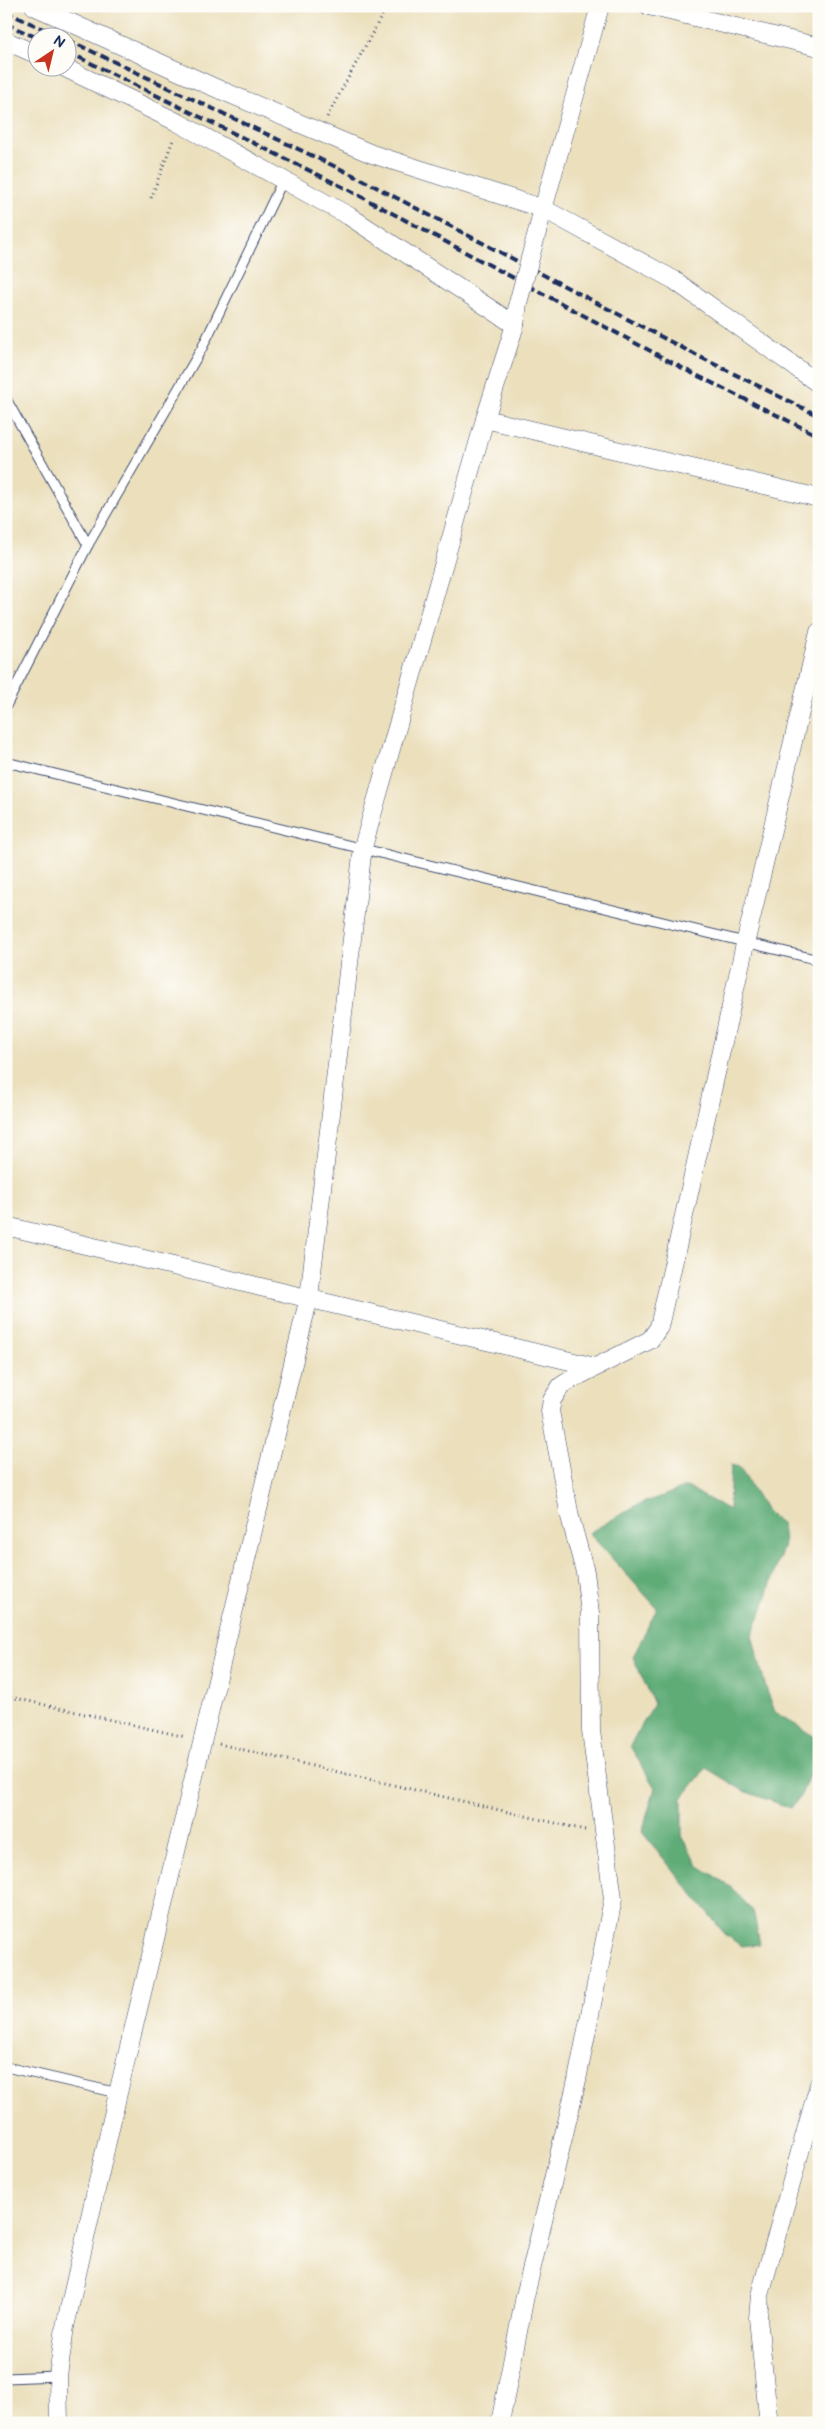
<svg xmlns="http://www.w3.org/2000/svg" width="825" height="2429" font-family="'Balsamiq Sans',sans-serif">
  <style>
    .forest { fill: #5fac77; stroke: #3d6e6a }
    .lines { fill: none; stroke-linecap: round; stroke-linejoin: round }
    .lane-casing { stroke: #3a496c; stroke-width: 11 }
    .street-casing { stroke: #3a496c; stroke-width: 19 }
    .path { stroke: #3a496c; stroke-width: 3; stroke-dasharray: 1 4; stroke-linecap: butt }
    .lane { stroke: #fff; stroke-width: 9 }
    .street { stroke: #fff; stroke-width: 18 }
    .rail { stroke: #1b2f5e; stroke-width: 4; stroke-dasharray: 8 4; stroke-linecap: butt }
    .street-bridge-casing { stroke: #3a496c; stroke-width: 19; stroke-linecap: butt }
    .street-bridge { stroke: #fff; stroke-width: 18 }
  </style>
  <rect width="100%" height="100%" fill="#fdfcf7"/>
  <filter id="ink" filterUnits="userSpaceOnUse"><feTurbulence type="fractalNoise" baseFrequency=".02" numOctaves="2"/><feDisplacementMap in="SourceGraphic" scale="10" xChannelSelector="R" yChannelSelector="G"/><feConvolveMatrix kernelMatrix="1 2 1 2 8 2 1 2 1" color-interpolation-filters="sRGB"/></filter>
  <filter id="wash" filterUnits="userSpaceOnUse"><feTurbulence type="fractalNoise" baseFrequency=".0096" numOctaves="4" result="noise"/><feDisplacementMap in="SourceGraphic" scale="20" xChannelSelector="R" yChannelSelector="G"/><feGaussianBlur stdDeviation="1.12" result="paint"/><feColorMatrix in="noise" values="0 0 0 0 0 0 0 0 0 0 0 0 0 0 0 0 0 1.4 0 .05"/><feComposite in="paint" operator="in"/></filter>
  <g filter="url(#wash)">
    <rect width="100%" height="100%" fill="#ebdfbc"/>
    <!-- forest -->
    <path class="forest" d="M731 1465 739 1467 768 1513 782 1524 784 1544 763 1608 752 1635 766 1688 775 1712 815 1737 819 1743V1750L801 1795 791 1808 744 1791 706 1768 682 1798V1836L698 1865 731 1887 753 1911 760 1944 741 1946 724 1933 642 1832 655 1788 630 1746 654 1704 633 1657 657 1608 589 1533 637 1505 687 1487 729 1510Z"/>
  </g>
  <g filter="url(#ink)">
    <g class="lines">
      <defs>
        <g id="lane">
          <path d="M6 399 88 545"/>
          <path d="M6 706 88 545 202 348 283 180"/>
          <path d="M6 762 819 960"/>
          <path d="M6 2067 118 2093"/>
          <path d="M6 2378 58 2376"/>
        </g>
        <g id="street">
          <path d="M34 6 211 86 372 154 544 209 674 280 819 384"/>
          <path d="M649 6 819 47"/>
          <path d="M6 41 38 55"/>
          <path d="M65 68 179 123 349 216 515 325"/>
          <path d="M540 220 600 6"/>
          <path d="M485 419 819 498"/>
          <path d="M6 1226 595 1367"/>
          <path d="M768 2416 758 2318 760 2295 819 2084"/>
          <path d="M59 2423 58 2376 65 2327 118 2093 309 1297 363 847 485 419 515 325 518 303"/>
          <path d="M500 2423 525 2296 577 2080 613 1899 591 1731 590 1613 585 1572 570 1517 550 1411 552 1400 561 1386 572 1379 650 1340 659 1327 745 944 819 632"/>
        </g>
      </defs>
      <!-- lane casing -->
      <use href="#lane" class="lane-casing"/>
      <!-- street casing -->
      <use href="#street" class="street-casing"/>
      <!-- path -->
      <g class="path">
        <path d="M327 117 387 6"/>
        <path d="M151 198 173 140"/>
        <path d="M6 1696 186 1737"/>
        <path d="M219 1744 585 1830"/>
      </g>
      <!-- lane -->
      <use href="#lane" class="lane"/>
      <!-- street -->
      <use href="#street" class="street"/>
      <!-- rail -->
      <g class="rail">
        <path d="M6 12 63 38"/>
        <path d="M6 24 38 38"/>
        <path d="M68 40 353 175 696 355 819 416"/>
        <path d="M68 52 345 188 686 370 819 436"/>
      </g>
      <defs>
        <path id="street-bridge" d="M518 303 540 221"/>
      </defs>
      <!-- street-bridge casing -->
      <use href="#street-bridge" class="street-bridge-casing"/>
      <!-- street-bridge -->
      <use href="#street-bridge" class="street-bridge"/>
    </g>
  </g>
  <!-- margin -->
  <rect width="825" height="2429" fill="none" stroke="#fdfcf7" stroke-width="25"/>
  <!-- north arrow -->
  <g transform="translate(52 52) rotate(35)"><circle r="24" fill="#fdfcf7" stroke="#a3aaba"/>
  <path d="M0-4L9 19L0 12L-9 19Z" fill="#c8321e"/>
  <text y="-8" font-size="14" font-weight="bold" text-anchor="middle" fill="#1b2f5e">N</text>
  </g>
</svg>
